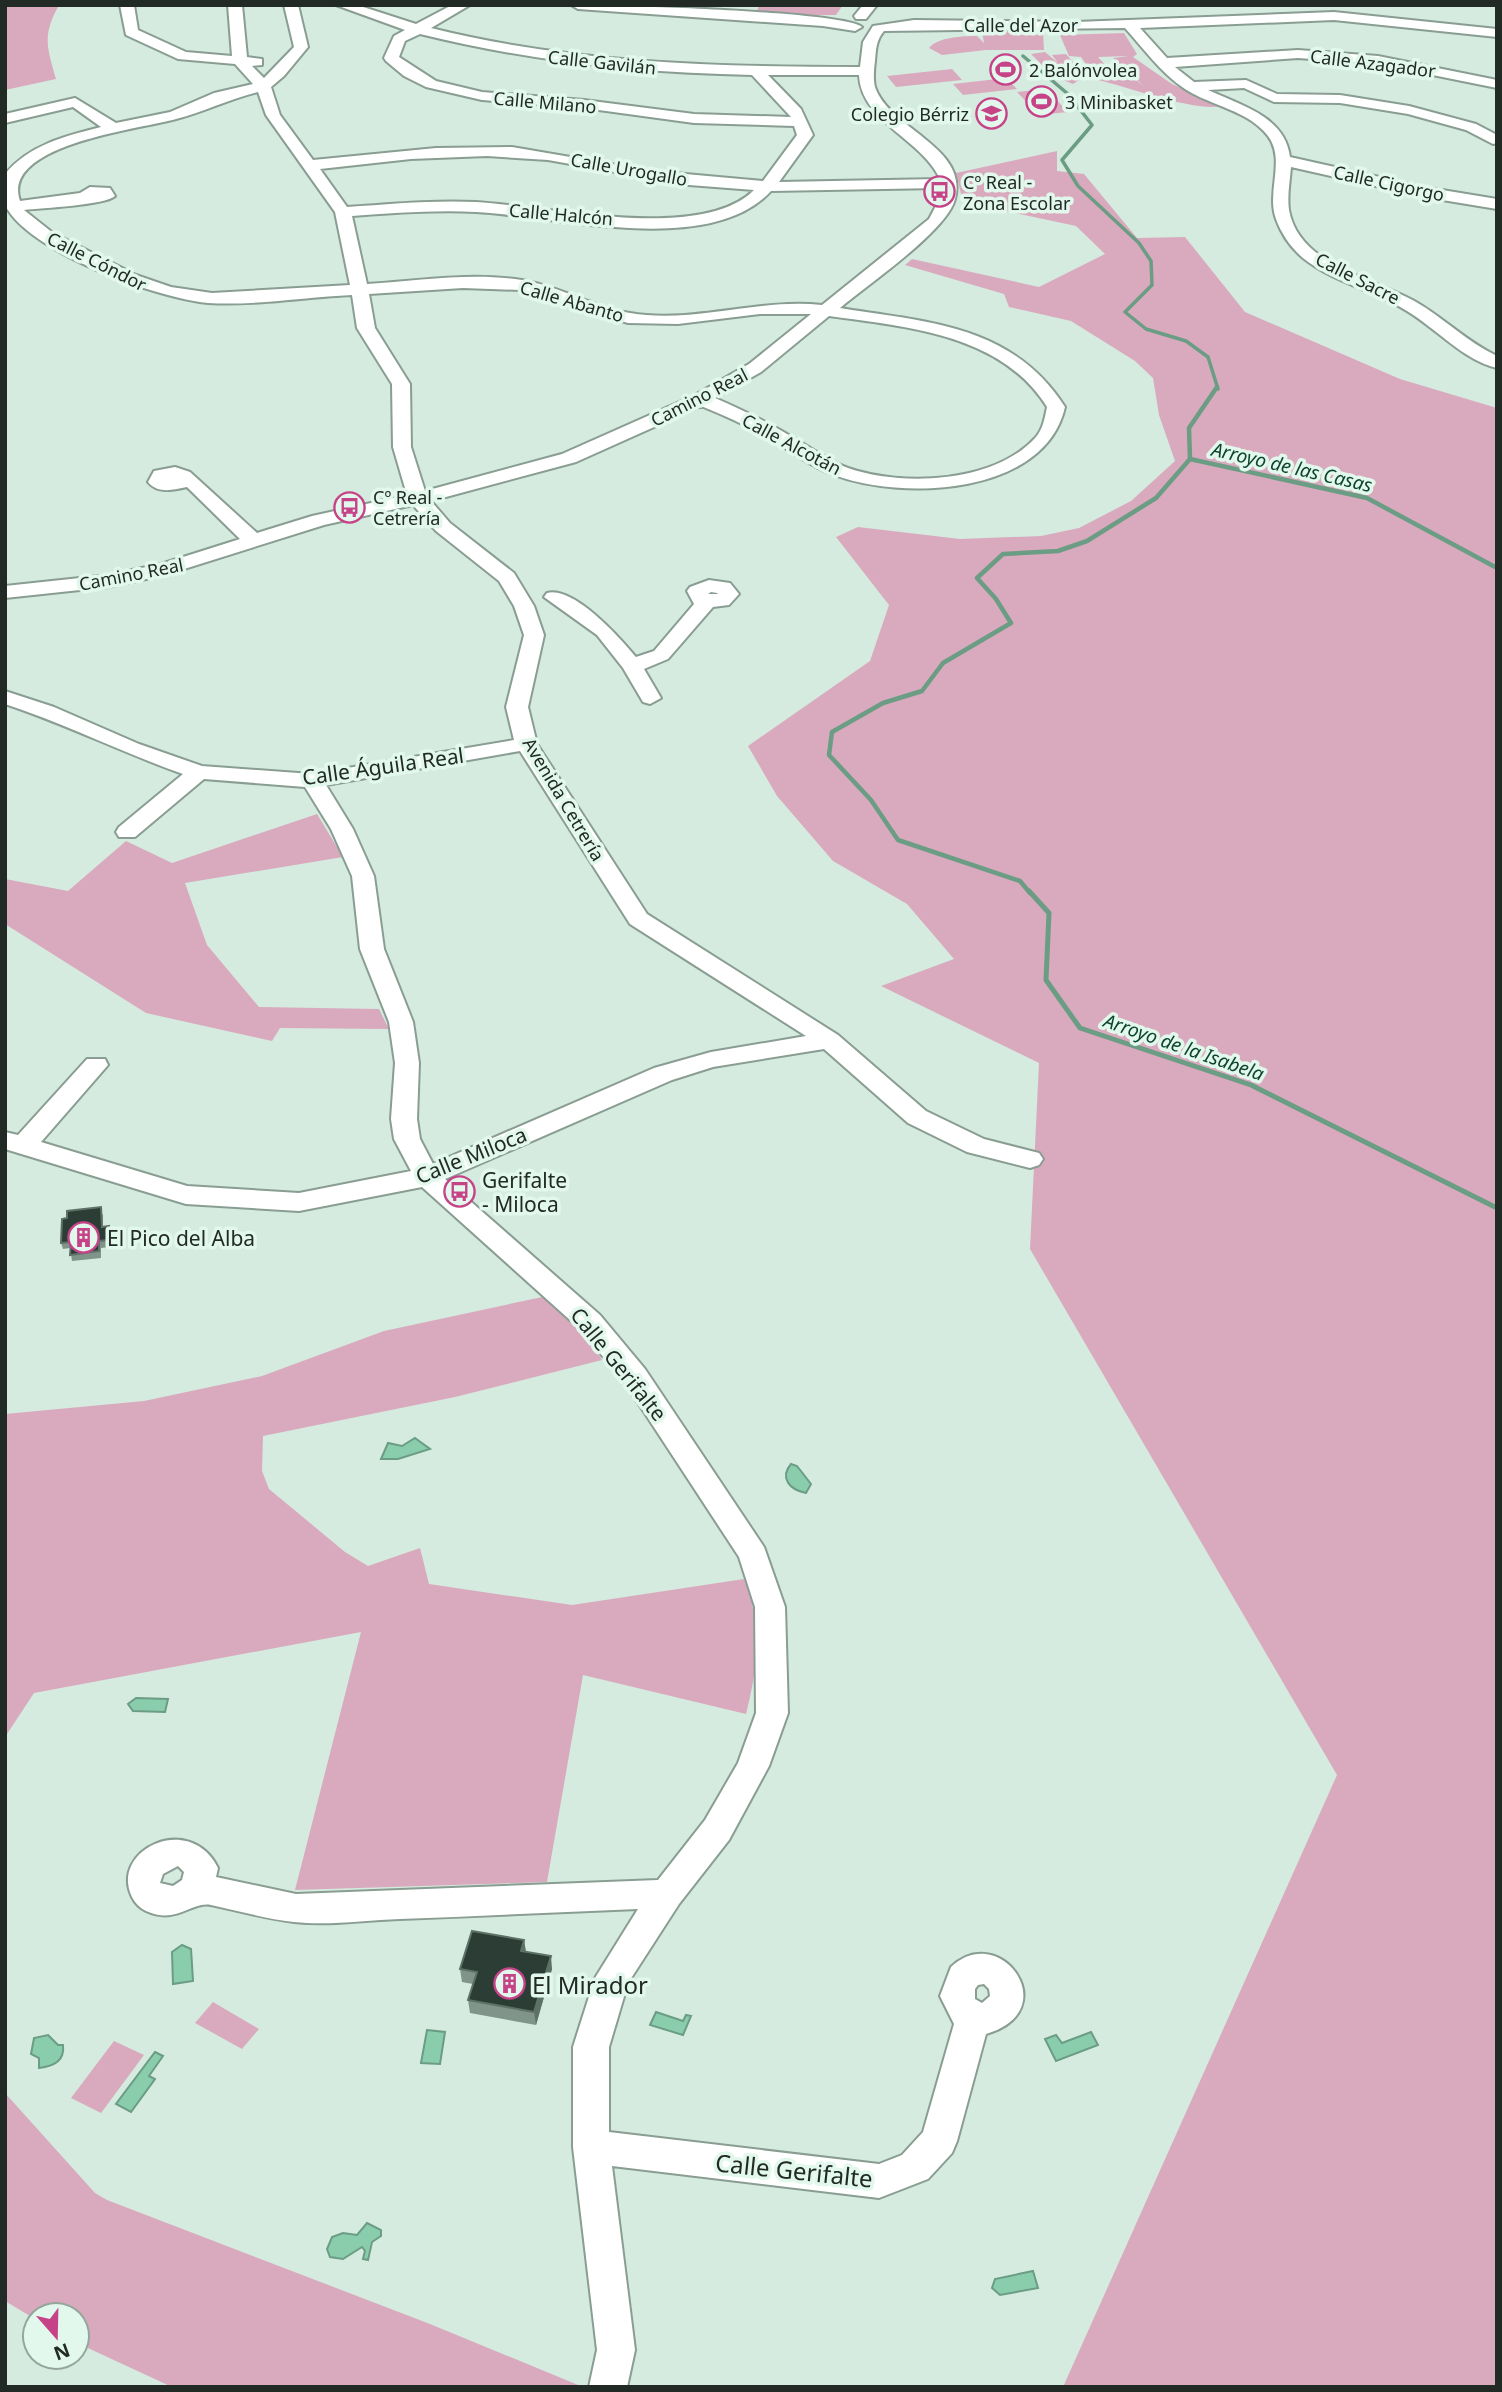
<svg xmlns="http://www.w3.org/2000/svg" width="1502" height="2392" font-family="'Noto Sans',sans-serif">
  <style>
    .green { fill: #d9aabe }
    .water { fill: #8acdad; stroke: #6b9c84; stroke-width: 2 }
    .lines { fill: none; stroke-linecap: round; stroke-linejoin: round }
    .stream-far2 { stroke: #6b9c84; stroke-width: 3.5 }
    .stream-far1 { stroke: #6b9c84; stroke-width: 4.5 }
    .stream { stroke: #6b9c84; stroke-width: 5 }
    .minor-casing { stroke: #899d92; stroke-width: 4 }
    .minor { fill: #fff; fill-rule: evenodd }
    .wall { fill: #80948a }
    .shaded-wall { fill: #5e7167 }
    .building { fill: #2b3d34; stroke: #5e7167; stroke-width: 2 }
    .labels { text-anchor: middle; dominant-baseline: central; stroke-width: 7; stroke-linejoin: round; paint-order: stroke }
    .far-street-label { font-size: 18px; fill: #222a26; stroke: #e2f8ed }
    .far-poi-label { font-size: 18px; fill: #222a26; stroke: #e2f8ed; text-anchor: start }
    .far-water-label { font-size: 19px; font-style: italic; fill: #0c442f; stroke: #e2f8ed }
    .street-label { font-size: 21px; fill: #222a26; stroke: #e2f8ed }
    .poi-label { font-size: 21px; fill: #222a26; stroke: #e2f8ed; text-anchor: start }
    .near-poi-label { font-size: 24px; fill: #222a26; stroke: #e2f8ed; text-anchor: start }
    .near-street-label { font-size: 24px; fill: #222a26; stroke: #e2f8ed }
  </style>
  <rect width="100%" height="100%" fill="#d5ebdf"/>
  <!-- green -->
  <g class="green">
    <path d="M5 5H59C42 35 47 47 56 79L5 90Z"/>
    <path d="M760 5H843L836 15H754Z"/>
    <path d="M982 32H1043L1044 50H986L942 55 929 48C938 37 963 36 977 36L984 43Z"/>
    <path d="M1124 33 1137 54 1133 57 1172 84 1221 106C1195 112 1128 87 1098 80L1131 76 1145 87 1113 58 1128 56 1098 57 1108 68 1090 70 1081 57 1069 56 1060 35Z"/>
    <path d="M1045 52 1058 63 1052 55 1066 54 1085 76 1073 84 1053 76 1031 54Z"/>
    <path d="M952 69 962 80 896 87 887 76Z"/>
    <path d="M1006 78 1017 89 963 95 953 84Z"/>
    <path d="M1046 89 1068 112 1039 115 1017 92Z"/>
    <path d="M1057 151V171L1084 174 1137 238 1185 237 1245 312 1400 379 1497 408V2387H1063L1337 1775 1030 1249 1039 1063 881 986 954 959 907 904 833 861 777 796 748 746 870 661 889 605 836 537 858 527 960 539 1041 536 1079 528 1131 501 1175 461 1159 415 1153 378 1135 361 1071 321 1009 307 1004 294 905 265 912 259 1039 287 1105 254 1076 226 963 202 956 173Z"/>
    <path d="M317 814 343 857 185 883 207 945 259 1007 379 1009 389 1029 280 1028 272 1041 146 1013 5 924V879L68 891 126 841 172 863Z"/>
    <path d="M547 1296 578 1324 602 1360 455 1397 263 1436 262 1471 269 1489 345 1552 368 1566 420 1548 429 1584 572 1605 744 1579C763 1624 758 1667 746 1714L583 1675 547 1882 295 1890 361 1632 34 1693 5 1737V1414L144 1401 262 1376 384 1331Z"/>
    <path d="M213 2002 259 2029 242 2049 195 2023Z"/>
    <path d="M114 2041 144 2055 101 2113 71 2098Z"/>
    <path d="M5 2093 95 2193 107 2200 430 2324 583 2387H172L77 2343V2315H35V2319L5 2301Z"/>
  </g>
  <!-- water -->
  <g class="water">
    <path d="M415 1438 430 1449 398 1459H381L388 1443 402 1446Z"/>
    <path d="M791 1464 797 1466 811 1484 806 1493C790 1490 779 1478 791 1464Z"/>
    <path d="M136 1698 168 1699 165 1712 133 1711 128 1704Z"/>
    <path d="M182 1945 191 1949 193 1981 173 1984 172 1952Z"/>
    <path d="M656 2012 683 2021 686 2015 691 2016 683 2035 650 2025Z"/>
    <path d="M427 2030 445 2032 440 2064 421 2063Z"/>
    <path d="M1091 2032 1098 2045 1056 2061 1045 2039 1056 2035 1062 2043Z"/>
    <path d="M48 2035 58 2045H63C65 2061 54 2066 39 2068V2058L31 2054 34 2038Z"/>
    <path d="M155 2052 163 2056 149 2076 155 2079 131 2112 116 2104Z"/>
    <path d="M367 2223 381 2230V2236L372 2242 368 2260 363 2259 365 2251 362 2247 343 2259 330 2257 327 2249 332 2237 343 2233 357 2235Z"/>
    <path d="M1033 2271 1038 2288 1000 2295 992 2288 995 2279Z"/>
  </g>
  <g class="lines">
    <!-- stream-far2 -->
    <path class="stream-far2" d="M1023 56 1068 94 1092 125 1062 160 1078 186 1139 243 1151 261 1152 285 1125 312 1146 329 1186 341 1208 357 1218 389"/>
    <!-- stream-far1 -->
    <g class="stream-far1">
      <path d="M1190 459 1367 498 1497 568"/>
      <path d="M1030 893 1020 881 898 840 871 800 829 755 832 732 883 703 922 691 943 663 1011 623 996 599 977 578 1003 554 1058 551 1087 541 1156 498 1190 459 1189 428 1217 387"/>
    </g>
    <!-- stream -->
    <path class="stream" d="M1029 891 1049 913 1046 980 1080 1028 1251 1085 1497 1208"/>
    <defs>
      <g id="minor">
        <path d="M120 5H134L138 30 186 52 232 56 228 5H242L247 57 262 59V65L252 66 264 78 294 47 284 5H298L308 47 284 76 271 87 280 115 313 160 436 148 512 147 652 171 763 181 797 135 794 126 694 123 584 108 482 100 426 87 404 76 386 61 384 58 394 36 405 30 336 5H357L416 24 452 5H470L431 28C571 63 715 67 860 67L863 42 873 26 914 20 1076 22 1334 12 1497 29V37L1334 20 1140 28 1167 58 1298 50 1378 56 1497 80V88L1378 64 1298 58 1175 67 1194 82 1246 80 1277 94 1340 95 1409 106 1476 124 1497 135V143L1493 144 1466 130 1408 114 1340 103 1274 102 1244 88 1208 90C1240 105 1285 116 1290 157L1424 187 1497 199V209L1424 197 1291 167C1290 181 1287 196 1289 210 1299 266 1374 278 1416 302 1444 318 1467 342 1497 356V368C1463 360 1437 329 1407 311 1374 290 1334 283 1303 258 1291 248 1281 233 1276 219 1266 192 1286 160 1268 136 1248 110 1211 106 1185 89 1161 73 1144 49 1125 28L884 31C876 40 876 50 875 61 874 69 873 79 875 87 889 129 969 147 955 199 947 231 867 285 840 308 928 322 1013 325 1065 407 1045 495 904 501 834 475 812 468 793 452 773 441 750 427 726 416 701 406L576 462 431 501 450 523 514 573 534 606 544 635 528 707 537 744 647 914 838 1035 926 1111 984 1139 1039 1153 1043 1159 1039 1165 1030 1168 967 1152 908 1123 824 1049 713 1067 672 1080 445 1179 600 1315 645 1369 764 1547 785 1607 788 1713 769 1766 729 1840 679 1904 628 1983 609 2047V2132L879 2164 902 2155 923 2132 954 2024 940 1996 951 1967C1000 1920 1066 2011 986 2034L957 2141 952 2153 928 2179 879 2198 612 2166 635 2350 627 2387H589L597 2350 573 2147V2047L595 1978 638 1909C559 1912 479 1916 400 1919 366 1920 328 1926 294 1922 267 1919 239 1911 211 1905 191 1901 177 1925 146 1911 140 1908 135 1903 132 1897 109 1850 190 1811 218 1868L216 1877 296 1894 658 1880 705 1820 738 1763 756 1713 755 1607 739 1557 625 1383 580 1329 422 1187 299 1211 186 1204 5 1149V1132L18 1135 87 1059H105L108 1065 41 1142 187 1186 299 1193 411 1171 394 1139 391 1119 395 1063 389 1022 360 949 352 876 331 829 305 787 204 779 135 837H119L116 832 119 827 183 774C123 753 66 724 5 704V691L54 707 139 744 202 766 312 774 514 740 506 707 524 635 514 606 499 581 436 531 413 505 324 525 165 575 108 587 5 598V586L108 575 161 564 240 539 187 487C173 490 158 494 148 482L154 471 175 467 190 472 257 533 312 516 407 495 393 447 392 384 357 328 352 295C306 297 253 306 208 303 156 298 36 254 8 210 2 202 5 185 5 174 29 145 65 136 101 127L73 107 5 123V114L75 98 116 123 170 112 214 93 253 84 235 64 178 59 126 35ZM420 34C529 61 639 73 752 75L791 117 694 114 584 100 482 92 436 81 399 57 405 41ZM768 75H859C861 122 922 139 940 179L779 182 813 135 801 109ZM258 92 266 115 335 212 350 285 212 293 171 287 136 275 53 233 24 210C42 208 106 205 115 196L110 188 90 187 80 193 20 201C0 144 142 129 176 119 204 112 229 99 258 92ZM487 156 548 160 689 185 754 190C701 243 547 206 476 202 434 200 390 204 347 207L320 169 411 159ZM940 188 939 200 929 219 822 305C758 298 693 324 630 313 593 307 559 286 522 280 472 272 417 281 367 284L352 216C393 213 435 210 476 212 557 216 710 258 771 191ZM463 288 520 290 628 323 678 324 760 314H811L749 364 695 395 562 454 425 491 411 447 410 384 375 328 369 294ZM829 316C907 327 1002 334 1047 407 1045 417 1043 429 1036 437 995 483 903 487 848 468 826 460 807 445 787 434 764 420 740 409 715 398L761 372ZM520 751 630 924 806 1036 711 1052 654 1068 433 1164 420 1139 417 1119 419 1063 413 1022 384 949 374 876 353 829 326 785ZM178 1866 184 1872 182 1880 173 1886 160 1883 163 1874ZM984 1984 989 1989 990 1996 982 2003 975 1999V1989L978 1985Z"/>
        <path d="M571 5C610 5 844 11 862 27L855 31 823 26 578 9Z"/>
        <path d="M863 5H877L866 19H856L854 16Z"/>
        <path d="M709 580 730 583 739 594 729 605 713 607 668 659 644 669 661 698 650 704 643 702 623 668 597 635 544 597 547 593C574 586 620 638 636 657L654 651 694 604 687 591 690 587ZM711 592 717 593 718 594H708Z"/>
      </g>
    </defs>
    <!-- minor casing -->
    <use href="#minor" class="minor-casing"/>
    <!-- minor -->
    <use href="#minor" class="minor"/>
  </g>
  <!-- wall -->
  <g class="wall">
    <path d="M103 1214V1226L110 1232V1247L101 1248V1258L72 1261 70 1248 63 1249 61 1243Z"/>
    <path d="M524 1940 526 1952 552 1969 536 2025 470 2013 468 2000 473 1984 462 1982 460 1969Z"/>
  </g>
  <!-- shaded-wall -->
  <g class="shaded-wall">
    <path d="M524 1940 526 1953 521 1951Z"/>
    <path d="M551 1956 552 1969 536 2025 534 2012Z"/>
  </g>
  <!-- building -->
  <g class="building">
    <path d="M101 1207 102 1227 109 1226V1240L99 1241V1251L70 1255 71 1242 61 1243 62 1219 67 1218V1211Z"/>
    <path d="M472 1931 524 1940 521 1951 551 1956 534 2012 468 2000 477 1972 460 1969Z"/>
  </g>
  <!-- icons -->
  <defs>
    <symbol id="stadium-ring" viewBox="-11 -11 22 22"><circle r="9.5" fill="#e2f8ed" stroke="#c64388" stroke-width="1.5"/><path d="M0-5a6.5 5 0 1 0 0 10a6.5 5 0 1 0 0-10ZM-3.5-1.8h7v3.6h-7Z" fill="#c64388"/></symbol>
    <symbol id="school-ring" viewBox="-11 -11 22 22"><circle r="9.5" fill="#e2f8ed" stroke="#c64388" stroke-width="1.5"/><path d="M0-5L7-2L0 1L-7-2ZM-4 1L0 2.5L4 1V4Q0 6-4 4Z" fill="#c64388"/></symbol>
    <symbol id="bus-ring" viewBox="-11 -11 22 22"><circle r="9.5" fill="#e2f8ed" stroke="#c64388" stroke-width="1.5"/><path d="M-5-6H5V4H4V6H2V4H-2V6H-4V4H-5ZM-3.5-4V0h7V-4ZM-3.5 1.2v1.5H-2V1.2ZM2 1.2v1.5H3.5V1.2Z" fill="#c64388"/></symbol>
    <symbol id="building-ring" viewBox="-11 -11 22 22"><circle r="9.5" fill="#e2f8ed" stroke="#c64388" stroke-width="1.5"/><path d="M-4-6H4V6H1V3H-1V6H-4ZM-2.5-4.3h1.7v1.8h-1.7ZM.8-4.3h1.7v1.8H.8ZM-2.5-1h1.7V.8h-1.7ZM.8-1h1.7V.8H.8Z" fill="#c64388"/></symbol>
  </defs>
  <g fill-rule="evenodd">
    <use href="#stadium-ring" x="988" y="52" width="35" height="35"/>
    <use href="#stadium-ring" x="1024" y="84" width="35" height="35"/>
    <use href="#school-ring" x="974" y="96" width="35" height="35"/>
    <use href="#bus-ring" x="922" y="174" width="35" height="35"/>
    <use href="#bus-ring" x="332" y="490" width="35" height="35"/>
    <use href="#bus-ring" x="442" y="1174" width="35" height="35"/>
    <use href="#building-ring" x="66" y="1220" width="35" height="35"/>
    <use href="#building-ring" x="492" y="1966" width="35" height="35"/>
  </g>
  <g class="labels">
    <!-- far-street labels -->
    <g class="far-street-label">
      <text x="1021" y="25">Calle del Azor</text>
      <text transform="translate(602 62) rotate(6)">Calle Gavilán</text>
      <text transform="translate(1373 63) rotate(7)">Calle Azagador</text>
      <text transform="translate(545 102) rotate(5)">Calle Milano</text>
      <text transform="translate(629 169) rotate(10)">Calle Urogallo</text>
      <text transform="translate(1389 183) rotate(12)">Calle Cigorgo</text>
      <text transform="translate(561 214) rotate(5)">Calle Halcón</text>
      <text transform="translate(97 261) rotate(27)">Calle Cóndor</text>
      <text transform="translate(1358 278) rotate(27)">Calle Sacre</text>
      <text transform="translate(572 301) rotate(16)">Calle Abanto</text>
      <text transform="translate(699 397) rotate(-27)">Camino Real</text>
      <text transform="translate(792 444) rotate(28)">Calle Alcotán</text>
      <text transform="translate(131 574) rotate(-11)">Camino Real</text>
      <text transform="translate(564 799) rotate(59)">Avenida Cetrería</text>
    </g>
    <!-- far-poi labels -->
    <g class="far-poi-label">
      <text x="1029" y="70">2 Balónvolea</text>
      <text x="1065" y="102">3 Minibasket</text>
      <text x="969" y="114" text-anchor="end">Colegio Bérriz</text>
      <text x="963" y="182">Cº Real -<tspan x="963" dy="21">Zona Escolar</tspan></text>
      <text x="373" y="497">Cº Real -<tspan x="373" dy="21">Cetrería</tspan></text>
    </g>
    <!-- far-water labels -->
    <g class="far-water-label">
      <text transform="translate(1292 467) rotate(13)">Arroyo de las Casas</text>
      <text transform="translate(1184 1047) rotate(19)">Arroyo de la Isabela</text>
    </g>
    <!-- street labels -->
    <g class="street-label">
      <text transform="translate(383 766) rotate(-8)">Calle Águila Real</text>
      <text transform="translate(471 1155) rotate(-22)">Calle Miloca</text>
      <text transform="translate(619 1364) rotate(51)">Calle Gerifalte</text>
    </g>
    <!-- poi labels -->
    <g class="poi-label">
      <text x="482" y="1180">Gerifalte<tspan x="482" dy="24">- Miloca</tspan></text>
      <text x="107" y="1238">El Pico del Alba</text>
    </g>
    <!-- near-poi labels -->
    <g class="near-poi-label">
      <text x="532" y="1984">El Mirador</text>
    </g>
    <!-- near-street labels -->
    <g class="near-street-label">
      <text transform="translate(794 2170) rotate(6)">Calle Gerifalte</text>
    </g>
  </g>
  <!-- border -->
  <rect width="1502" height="2392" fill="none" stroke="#222a26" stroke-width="14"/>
  <!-- north arrow -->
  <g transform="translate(56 2336) rotate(160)"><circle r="33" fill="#e2f8ed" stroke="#95a69d" stroke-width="2"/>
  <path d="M0-5L12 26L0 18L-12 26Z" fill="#c64388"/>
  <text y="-10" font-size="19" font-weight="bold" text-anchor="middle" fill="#222a26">N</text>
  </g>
</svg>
